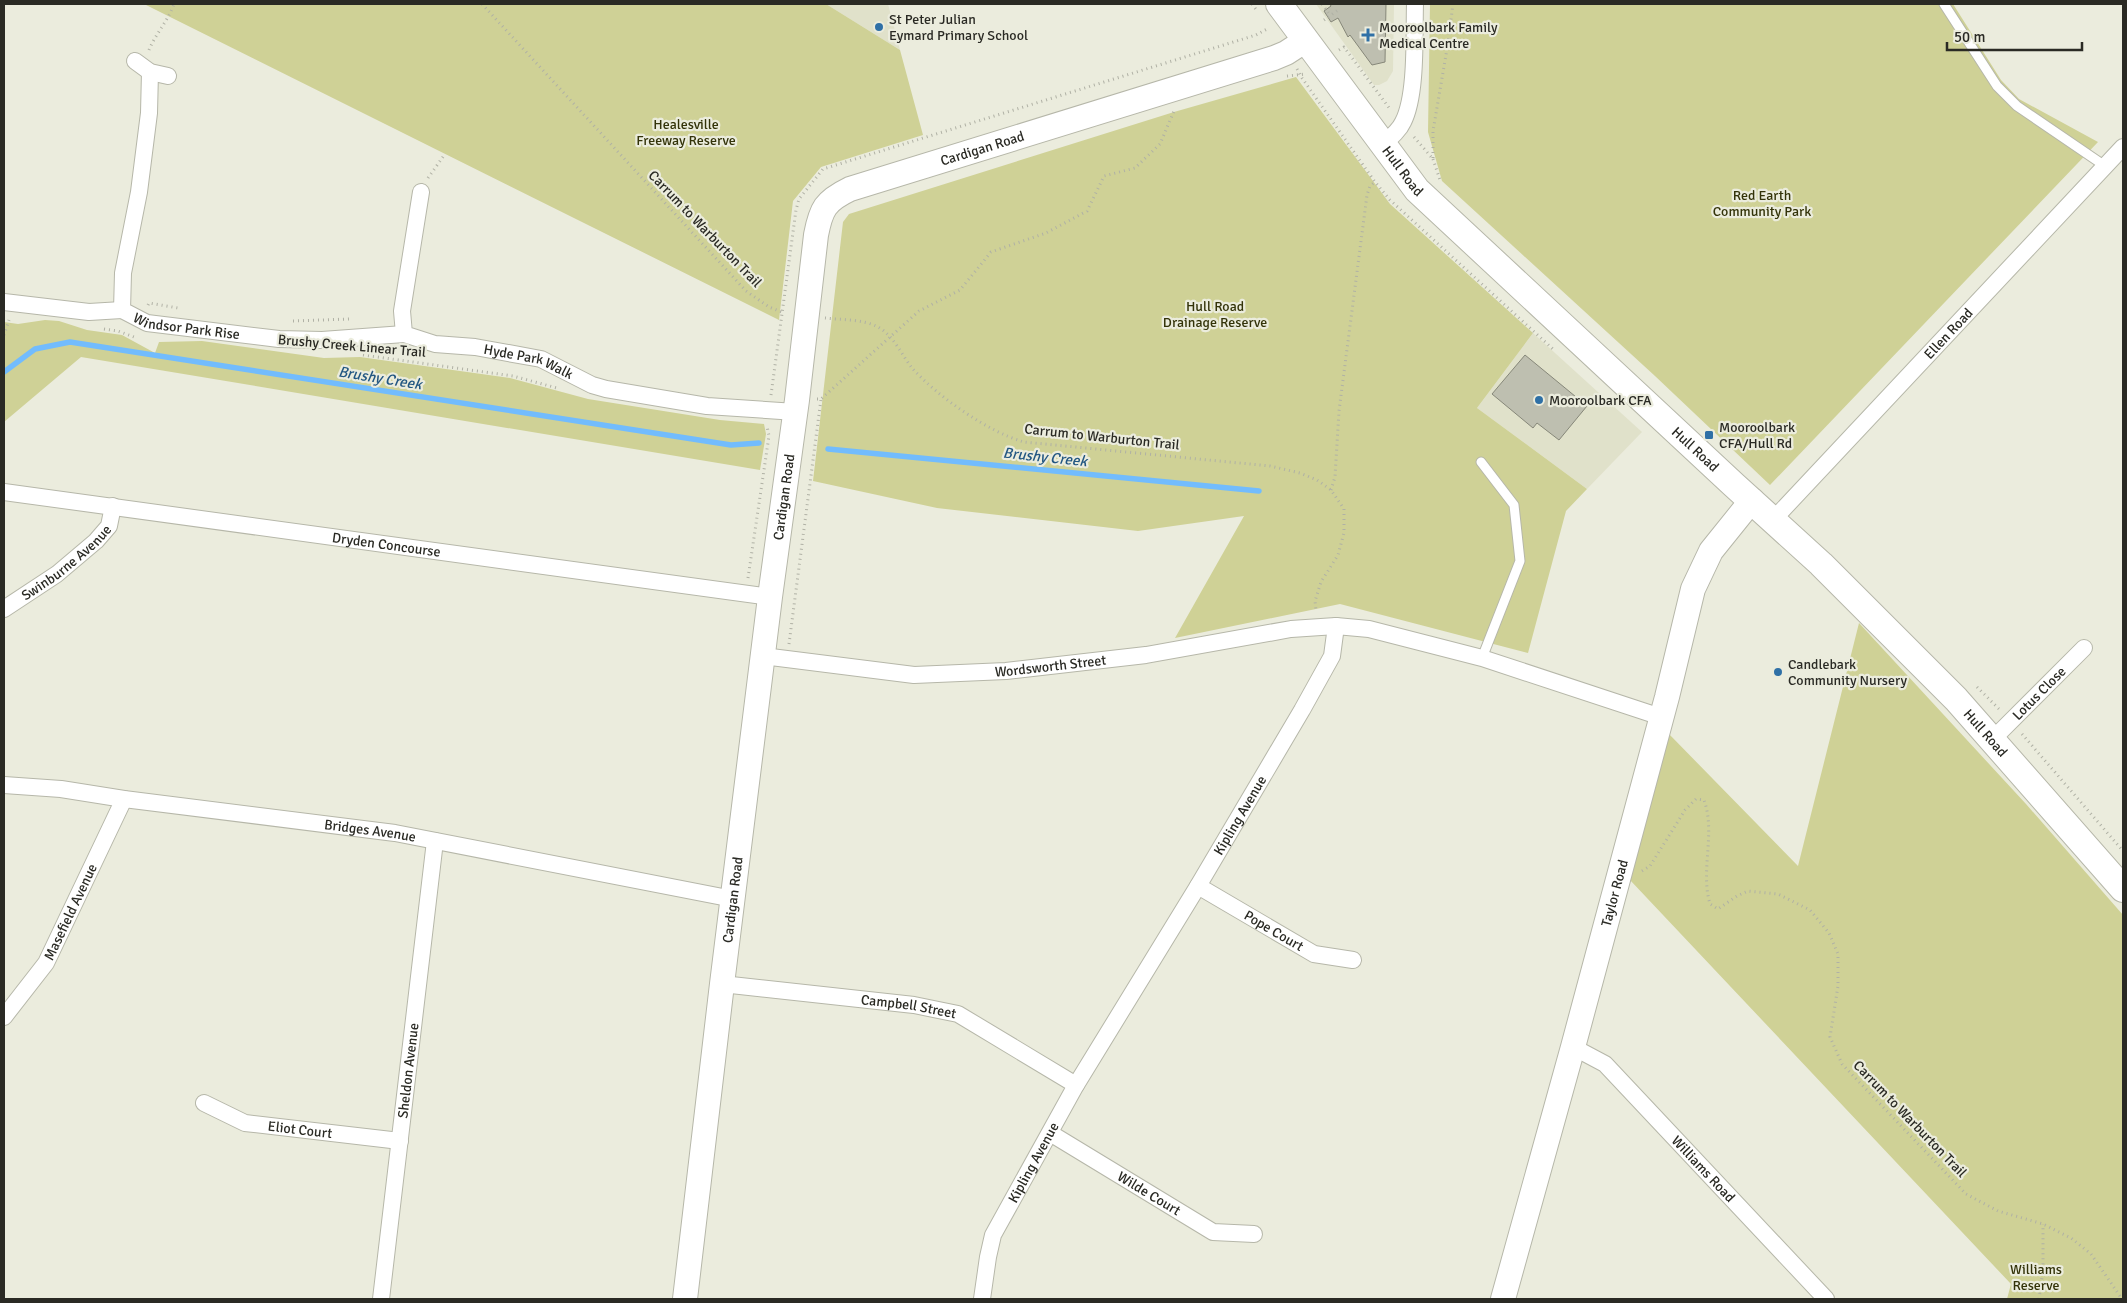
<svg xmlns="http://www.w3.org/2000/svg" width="2127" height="1303" font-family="Signika,sans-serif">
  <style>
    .built { fill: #e0e1ca }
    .green { fill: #cfd196 }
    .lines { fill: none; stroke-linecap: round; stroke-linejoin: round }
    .stream { stroke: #72bcfd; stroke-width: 5.5 }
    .building { fill: #bebfb0; stroke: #868779 }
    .lane-casing { stroke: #b6b7a9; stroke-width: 11 }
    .street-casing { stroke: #b6b7a9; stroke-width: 18 }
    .secondary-casing { stroke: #b6b7a9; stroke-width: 26 }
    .primary-casing { stroke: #b6b7a9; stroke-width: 28 }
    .path { stroke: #b0b1a5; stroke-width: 3; stroke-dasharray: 1 4; stroke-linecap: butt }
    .lane { stroke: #fff; stroke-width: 9 }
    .street { stroke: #fff; stroke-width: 16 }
    .secondary { stroke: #fff; stroke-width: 24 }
    .primary { stroke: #fff; stroke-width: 26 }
    .poi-dot { fill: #2f70a6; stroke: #ebecdd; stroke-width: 2 }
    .labels { text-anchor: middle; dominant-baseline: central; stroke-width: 4.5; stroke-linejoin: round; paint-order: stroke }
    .poi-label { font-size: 14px; fill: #2a2a24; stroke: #ebecdd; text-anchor: start }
    .park-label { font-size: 14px; fill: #333309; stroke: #ebecdd }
    .street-label { font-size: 14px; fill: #2a2a24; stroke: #ebecdd }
    .water-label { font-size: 15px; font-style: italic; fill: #235782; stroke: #ebecdd }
  </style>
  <rect width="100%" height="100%" fill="#ebecdd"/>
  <!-- built -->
  <g class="built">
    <path d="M826 4H888L900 50Z"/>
    <path d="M1316 4H1394L1393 71 1387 81 1379 85H1374Z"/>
    <path d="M1533 333 1642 432 1587 489 1477 408Z"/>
  </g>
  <!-- green -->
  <g class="green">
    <path d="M144 4H826L900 50 923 135 821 167 793 201 779 320Z"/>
    <path d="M1430 4H1953L2001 80 2019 99 2098 142 1770 485 1655 376 1442 181 1428 132Z"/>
    <path d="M1296 77 1390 204 1533 333 1477 408 1587 489 1566 511 1528 653 1340 604 1175 638 1244 516 1138 531 937 508 813 481 843 222 849 214 1174 112Z"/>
    <path d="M45 320 59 321 87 330 122 335 155 353 159 342 202 341 324 358 360 357 510 378 588 399 720 420 764 424 766 434 760 470 81 357 4 422V322L18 324Z"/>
    <path d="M1859 623 2026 804 2123 915V1299H2007L2011 1284 1630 880 1669 734 1798 866Z"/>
  </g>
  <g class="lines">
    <!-- stream -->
    <g class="stream">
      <path d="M4 372 35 349 70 342 731 445 759 443"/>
      <path d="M828 449 1259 491"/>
    </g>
  </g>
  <!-- building -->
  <g class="building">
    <path d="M1330 4H1386L1385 62 1372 65 1350 35 1348 37 1338 18 1331 22 1324 11 1331 6Z"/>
    <path d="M1525 355 1587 406 1559 440 1537 423 1533 428 1492 394Z"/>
  </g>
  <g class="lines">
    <defs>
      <g id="lane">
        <path d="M1944 4 1997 86 2017 106 2105 166"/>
        <path d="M1481 462 1514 505 1520 561 1482 658"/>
      </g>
      <g id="street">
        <path d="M135 61 150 72 168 76"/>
        <path id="s1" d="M150 72 149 113 139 192 123 273 122 310 147 323 279 339 322 340 404 334"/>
        <path d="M1382 145C1390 138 1399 131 1403 122 1417 95 1414 35 1415 4"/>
        <path id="s2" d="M421 192 402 311 404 334 435 344 475 347 541 359 592 385 606 389 707 406 796 412"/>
        <path d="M4 302 89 312 122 310"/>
        <path id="s3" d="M4 492 770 597"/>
        <path id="s4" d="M1773 520 2123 147"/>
        <path id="s5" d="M4 609 57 574 96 541 109 526 113 506"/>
        <path id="s6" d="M763 656 914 675 1006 671 1146 655 1291 629 1336 626 1369 629 1482 658 1661 717"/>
        <path id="s7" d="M1993 739 2084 648"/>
        <path id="s8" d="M4 785 61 789 124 799 395 833 733 899"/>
        <path id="s9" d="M1198 886 1314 954 1353 960"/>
        <path id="s10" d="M722 984 914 1005 958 1014 1076 1085"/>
        <path id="s11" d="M4 1017 46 963 124 799"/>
        <path id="s12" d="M1573 1047 1605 1064 1826 1299"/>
        <path id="s13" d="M204 1103 245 1123 400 1141"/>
        <path id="s14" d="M1050 1133 1213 1232 1254 1234"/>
        <path id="s15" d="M381 1299 435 841"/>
        <path id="s16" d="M982 1299 988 1257 993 1235 1076 1085 1198 886 1302 710 1332 656 1336 626"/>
      </g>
      <g id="secondary">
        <path id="s17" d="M685 1299 722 984 770 597 797 400 816 235C821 209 825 201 850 189L1274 58 1286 53 1306 40"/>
        <path id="s18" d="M1503 1299 1573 1047 1667 697 1693 589 1711 551 1752 500"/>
      </g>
      <g id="primary">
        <path id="s19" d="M1279 4 1417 190 1734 485 1821 564 1956 699 2123 889"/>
      </g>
    </defs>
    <!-- lane casing -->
    <use href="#lane" class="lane-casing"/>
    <!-- street casing -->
    <use href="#street" class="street-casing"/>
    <!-- secondary casing -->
    <use href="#secondary" class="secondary-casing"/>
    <!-- primary casing -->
    <use href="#primary" class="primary-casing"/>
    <!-- path -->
    <g class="path">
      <path d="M482 4 746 291 769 307 784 313"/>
      <path d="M1252 4 1258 12"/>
      <path d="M1322 4 1330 15"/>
      <path d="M1324 20 1338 10"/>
      <path d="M149 50C156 33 168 21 174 4"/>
      <path d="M1339 50 1344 47 1390 109"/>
      <path d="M1297 69 1302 78 1375 182 1390 200 1554 350"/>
      <path d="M1287 76 1306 74"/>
      <path d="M1414 137 1433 159V131L1448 43 1453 4"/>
      <path d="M1433 159 1440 180"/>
      <path d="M428 178 445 154"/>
      <path d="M148 305 149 303 178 308"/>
      <path d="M825 318C841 320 863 319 878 327 893 335 902 355 912 368 937 396 988 432 1024 442L1270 466 1300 473 1317 480 1331 490 1344 509V533L1338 555 1321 582 1315 601 1316 611"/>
      <path d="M293 321 349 319"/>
      <path d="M104 329 118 331 134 337"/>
      <path d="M4 335 9 320"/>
      <path d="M363 355 513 376 557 388"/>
      <path d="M771 395 796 210 799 199 823 169 1256 35 1269 28"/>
      <path d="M817 399H821L919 311 960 290 991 252 1046 233 1087 211 1104 176 1135 168 1160 144 1174 111"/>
      <path d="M1331 490 1335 477 1339 411 1367 195 1370 186 1375 182"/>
      <path d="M748 578 769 436 767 426"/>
      <path d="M789 644 821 399"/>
      <path d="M1977 687 1999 709"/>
      <path d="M2022 734 2123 851"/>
      <path d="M1642 871 1650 866 1685 810 1696 799 1704 800C1716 833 1700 870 1710 904L1718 909 1737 896 1748 891 1778 894 1810 910 1829 933 1838 954V986L1830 1037 1842 1064 1966 1194 1998 1211 2043 1224 2071 1238 2091 1254 2122 1299"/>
      <path d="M2039 1299 2043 1270V1224"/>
    </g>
    <!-- lane -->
    <use href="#lane" class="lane"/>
    <!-- street -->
    <use href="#street" class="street"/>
    <!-- secondary -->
    <use href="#secondary" class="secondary"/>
    <!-- primary -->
    <use href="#primary" class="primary"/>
  </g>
  <!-- markers -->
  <g class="poi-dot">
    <circle cx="879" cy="27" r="5"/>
    <path d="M1365.5 27.5h5v5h5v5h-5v5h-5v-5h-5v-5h5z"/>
    <circle cx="1539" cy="400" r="5"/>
    <rect x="1704" y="430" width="10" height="10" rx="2.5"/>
    <circle cx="1778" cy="672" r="5"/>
  </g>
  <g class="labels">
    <!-- poi labels -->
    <g class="poi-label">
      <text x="889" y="19">St Peter Julian<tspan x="889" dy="16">Eymard Primary School</tspan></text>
      <text x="1379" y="27">Mooroolbark Family<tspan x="1379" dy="16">Medical Centre</tspan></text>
      <text x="1549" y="400">Mooroolbark CFA</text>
      <text x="1719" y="427">Mooroolbark<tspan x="1719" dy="16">CFA/Hull Rd</tspan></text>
      <text x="1788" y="664">Candlebark<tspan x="1788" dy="16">Community Nursery</tspan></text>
    </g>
    <!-- park labels -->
    <g class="park-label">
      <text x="686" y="124">Healesville<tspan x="686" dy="16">Freeway Reserve</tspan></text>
      <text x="1762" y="195">Red Earth<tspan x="1762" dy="16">Community Park</tspan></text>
      <text x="1215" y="306">Hull Road<tspan x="1215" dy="16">Drainage Reserve</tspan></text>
      <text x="2036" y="1269">Williams<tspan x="2036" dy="16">Reserve</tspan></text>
    </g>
    <!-- street labels -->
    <g class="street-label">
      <text stroke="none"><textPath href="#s17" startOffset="1271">Cardigan Road</textPath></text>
      <text stroke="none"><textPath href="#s19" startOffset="208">Hull Road</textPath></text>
      <text transform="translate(705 229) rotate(46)">Carrum to Warburton Trail</text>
      <text stroke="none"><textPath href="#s1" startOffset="308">Windsor Park Rise</textPath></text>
      <text stroke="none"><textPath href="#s4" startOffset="256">Ellen Road</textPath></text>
      <text transform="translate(352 346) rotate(5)">Brushy Creek Linear Trail</text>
      <text stroke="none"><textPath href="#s2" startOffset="272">Hyde Park Walk</textPath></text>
      <text transform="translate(1102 437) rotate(6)">Carrum to Warburton Trail</text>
      <text stroke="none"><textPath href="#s19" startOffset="612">Hull Road</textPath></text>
      <text stroke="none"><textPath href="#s17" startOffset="808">Cardigan Road</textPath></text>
      <text stroke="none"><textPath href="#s3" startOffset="386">Dryden Concourse</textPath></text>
      <text stroke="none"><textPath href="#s5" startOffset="78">Swinburne Avenue</textPath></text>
      <text stroke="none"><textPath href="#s6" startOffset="289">Wordsworth Street</textPath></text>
      <text stroke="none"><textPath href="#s7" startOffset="65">Lotus Close</textPath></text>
      <text stroke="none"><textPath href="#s19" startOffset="1018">Hull Road</textPath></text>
      <text stroke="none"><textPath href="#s16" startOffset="552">Kipling Avenue</textPath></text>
      <text stroke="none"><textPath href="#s8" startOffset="369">Bridges Avenue</textPath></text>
      <text stroke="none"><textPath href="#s18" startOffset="421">Taylor Road</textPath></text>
      <text stroke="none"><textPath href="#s17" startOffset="402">Cardigan Road</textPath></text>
      <text stroke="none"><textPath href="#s11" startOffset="125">Masefield Avenue</textPath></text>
      <text stroke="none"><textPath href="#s9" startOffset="88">Pope Court</textPath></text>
      <text stroke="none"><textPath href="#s10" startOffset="188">Campbell Street</textPath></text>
      <text stroke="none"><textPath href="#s15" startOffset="230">Sheldon Avenue</textPath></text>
      <text transform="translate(1910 1119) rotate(46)">Carrum to Warburton Trail</text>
      <text stroke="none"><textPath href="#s13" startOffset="101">Eliot Court</textPath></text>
      <text stroke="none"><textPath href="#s16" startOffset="148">Kipling Avenue</textPath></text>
      <text stroke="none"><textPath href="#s12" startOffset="180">Williams Road</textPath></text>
      <text stroke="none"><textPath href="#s14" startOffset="116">Wilde Court</textPath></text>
    </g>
    <!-- water labels -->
    <g class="water-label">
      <text transform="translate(380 378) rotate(9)">Brushy Creek</text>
      <text transform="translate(1045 457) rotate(6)">Brushy Creek</text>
    </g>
  </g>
  <!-- border -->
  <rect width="2127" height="1303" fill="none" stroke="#2a2a24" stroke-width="10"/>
  <!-- scale -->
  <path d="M1947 42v8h135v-8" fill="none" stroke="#2a2a24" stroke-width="2.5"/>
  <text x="1954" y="42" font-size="15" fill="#2a2a24" stroke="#ebecdd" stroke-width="4" paint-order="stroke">50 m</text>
</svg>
